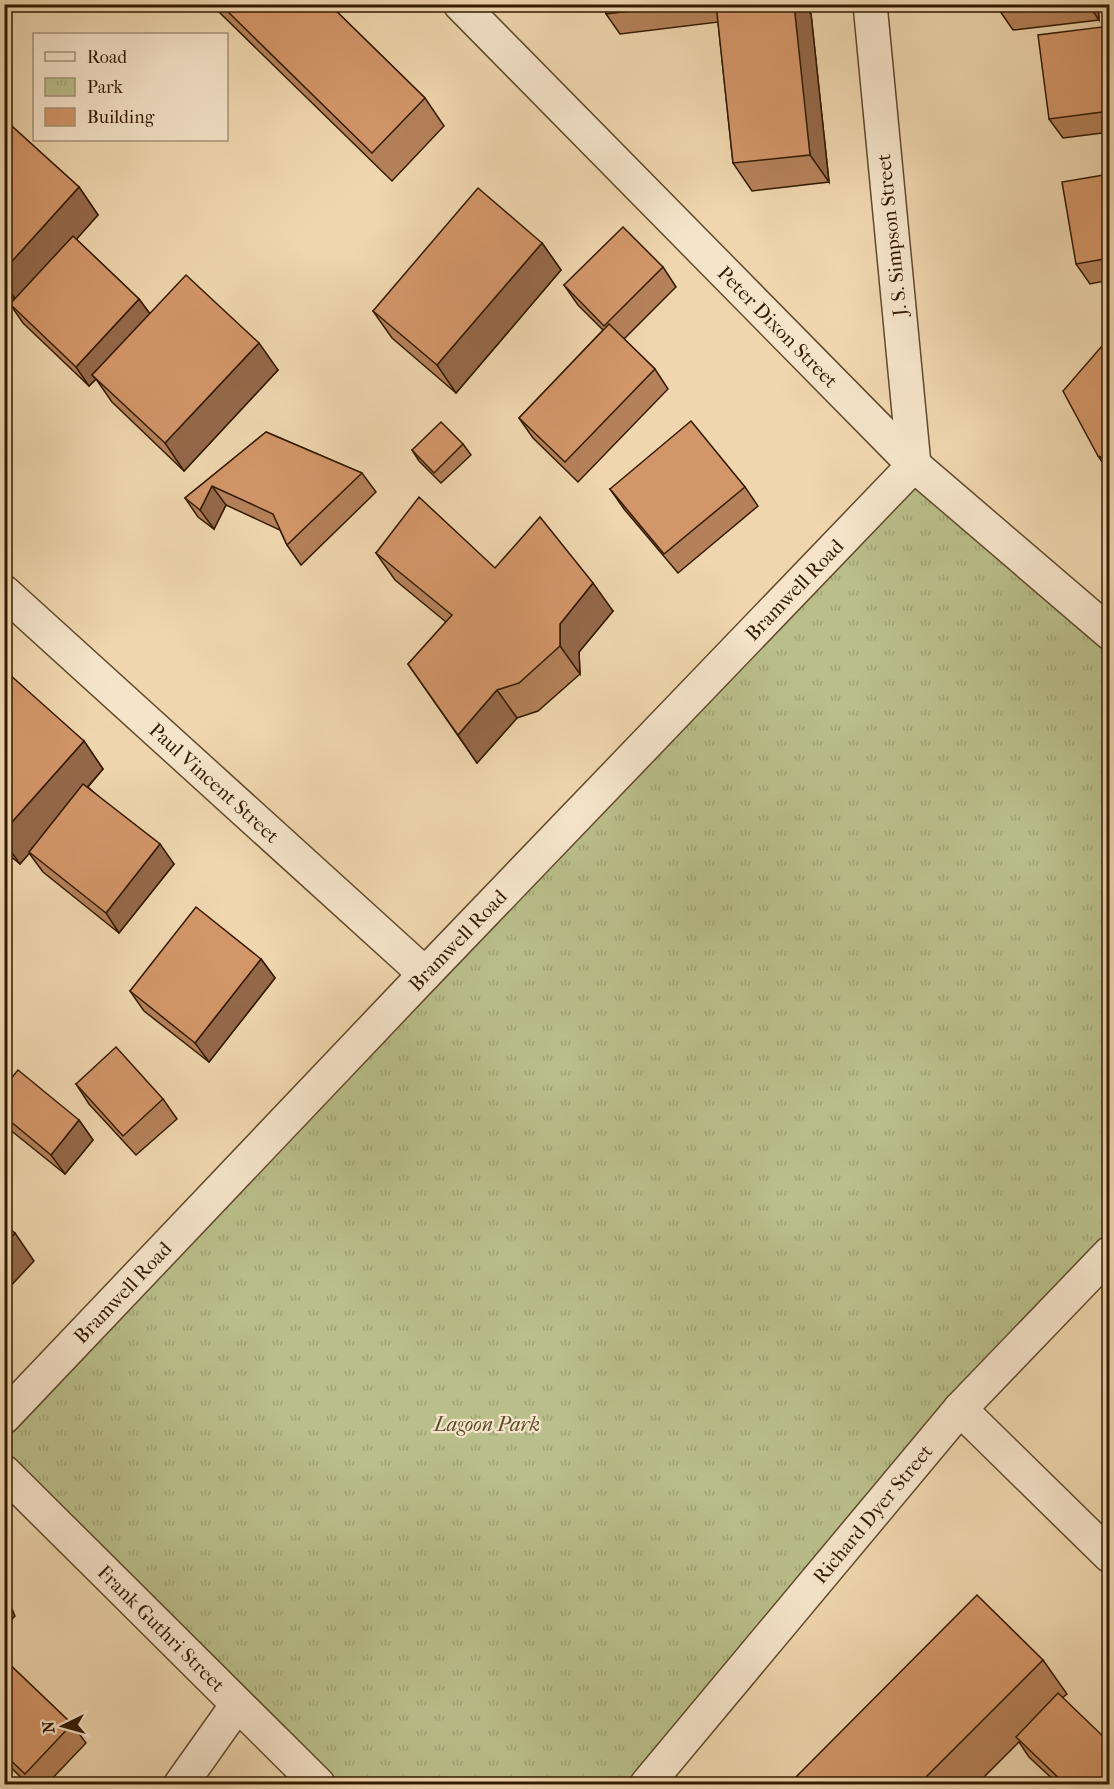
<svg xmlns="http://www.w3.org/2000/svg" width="1114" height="1789" font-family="'IM FELL French Canon',serif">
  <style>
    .park { fill: url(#park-tufts); stroke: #766c45; stroke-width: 1.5 }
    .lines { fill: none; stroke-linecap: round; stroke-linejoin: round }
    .street-casing { stroke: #62492c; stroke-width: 36 }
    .street { stroke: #f5e4ca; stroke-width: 33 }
    .wall { fill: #b5815a; stroke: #331a00; stroke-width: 1.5 }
    .shaded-wall { fill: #94694a; stroke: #331a00; stroke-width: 1.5 }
    .building { fill: #d39669; stroke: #331a00; stroke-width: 1.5 }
    .labels { text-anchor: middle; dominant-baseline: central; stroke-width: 4.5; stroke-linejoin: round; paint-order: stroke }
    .street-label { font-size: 20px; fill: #331a00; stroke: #f5e4ca }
    .park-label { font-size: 20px; font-style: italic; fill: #5b4b29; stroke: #f5e4ca }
  </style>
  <defs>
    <pattern id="park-tufts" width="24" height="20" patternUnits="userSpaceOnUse" patternTransform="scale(1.5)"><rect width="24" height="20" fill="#b9be8a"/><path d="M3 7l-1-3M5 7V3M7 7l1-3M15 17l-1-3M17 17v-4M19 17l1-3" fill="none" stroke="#a0a375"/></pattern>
  </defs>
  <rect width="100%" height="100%" fill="#efd6ae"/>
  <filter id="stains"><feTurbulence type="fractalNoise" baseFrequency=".00333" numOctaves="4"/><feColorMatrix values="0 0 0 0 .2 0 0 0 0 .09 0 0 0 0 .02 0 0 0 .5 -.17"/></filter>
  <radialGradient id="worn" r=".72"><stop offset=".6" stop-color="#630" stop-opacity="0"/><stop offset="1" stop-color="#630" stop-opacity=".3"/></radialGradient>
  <!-- park -->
  <path class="park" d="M914 465 1109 641V1253L647 1784H318L5 1472 4 1417Z"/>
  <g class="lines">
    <defs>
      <g id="street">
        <path id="s1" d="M460 4 914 465 1110 633"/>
        <path id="s2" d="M4 592 425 974"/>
        <path d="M960 1409 1110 1556"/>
        <path id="s3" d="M4 1417 425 974 914 465 870 4"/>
        <path id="s4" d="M4 1472 318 1784"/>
        <path d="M181 1784 237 1705"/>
        <path id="s5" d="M647 1784 960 1409 1110 1253"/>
      </g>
    </defs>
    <!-- street casing -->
    <use href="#street" class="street-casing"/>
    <!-- street -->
    <use href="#street" class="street"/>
  </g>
  <!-- wall -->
  <g class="wall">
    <path d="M214 4H329L425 98 444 126 392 181 220 13Z"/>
    <path d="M604 4H804L811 14 829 182 752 191 733 163 718 22 620 34 606 14Z"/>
    <path d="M995 4H1098L1099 20 1013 30Z"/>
    <path d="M1110 26V132L1063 138 1049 119Z"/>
    <path d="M4 119 79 187 98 215 76 239 139 299 150 314 278 370 184 471 112 402 96 379 89 386 23 323 10 304 14 299 4 291Z"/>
    <path d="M1110 174V280L1090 284 1076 264Z"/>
    <path d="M542 243 561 270 456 393 392 338 373 311Z"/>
    <path d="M663 267 676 287 624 339 655 369 668 389 578 482 533 438 519 418 603 330 578 305 564 285Z"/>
    <path d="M1110 341V473L1098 456Z"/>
    <path d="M266 432 362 473 376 492 301 565 287 545 280 530 226 505 214 529 198 517 185 498Z"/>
    <path d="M463 444 471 455 441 483 419 461 412 450Z"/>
    <path d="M745 487 758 506 678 573 624 509 610 489Z"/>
    <path d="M376 553 495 568 613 611 579 652 580 674 538 711 517 718 477 763 408 664 446 622 395 580Z"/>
    <path d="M4 680 84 741 103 769 88 787 174 864 119 933 43 872 29 853 20 864 4 851Z"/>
    <path d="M261 959 275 978 209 1062 144 1011 130 991Z"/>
    <path d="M76 1084 163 1099 177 1119 136 1155 89 1104Z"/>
    <path d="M4 1087 79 1120 93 1140 65 1174 4 1125Z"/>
    <path d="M4 1659 72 1724 86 1743 46 1785H29L4 1761Z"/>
    <path d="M1043 1660 1067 1694 1062 1698 1110 1785H1059L1029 1757 1019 1742 976 1785H788Z"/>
  </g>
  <!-- shaded-wall -->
  <g class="shaded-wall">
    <path d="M790 4H804L811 14 829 182 810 155Z"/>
    <path d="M1088 4H1098L1099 20Z"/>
    <path d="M79 187 98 215 19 304 4 283V270Z"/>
    <path d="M542 243 561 270 456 393 437 365Z"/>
    <path d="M139 299 153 318 92 375 96 379 89 386 76 367Z"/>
    <path d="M259 343 278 370 184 471 165 443Z"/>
    <path d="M212 486 226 505 214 529 200 510Z"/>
    <path d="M593 583 613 611 579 652 580 674 560 646V624Z"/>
    <path d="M497 690 517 718 477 763 458 735Z"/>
    <path d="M84 741 103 769 20 864 4 842V831Z"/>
    <path d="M160 844 174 864 119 933 106 913Z"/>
    <path d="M261 959 275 978 209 1062 195 1043Z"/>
    <path d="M79 1120 93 1140 65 1174 51 1155Z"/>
    <path d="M15 1233 34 1261 4 1293V1245Z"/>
    <path d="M4 1590 15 1616 4 1627Z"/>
  </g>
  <!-- building -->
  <g class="building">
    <path d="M220 4H329L425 98 372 153Z"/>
    <path d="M604 4H690L606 14Z"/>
    <path d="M716 4H794L810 155 733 163Z"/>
    <path d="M1110 26V111L1049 119 1038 35Z"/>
    <path d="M4 119 79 187 4 270Z"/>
    <path d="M1110 174V258L1076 264 1062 182Z"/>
    <path d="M478 188 542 243 437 365 373 311Z"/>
    <path d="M623 227 663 267 604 326 564 285Z"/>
    <path d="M73 236 139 299 76 367 10 304Z"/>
    <path d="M186 275 259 343 165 443 92 375Z"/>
    <path d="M609 324 655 369 565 462 519 418Z"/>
    <path d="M1108 339 1110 341V461L1098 456 1063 391Z"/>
    <path d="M691 421 745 487 664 554 610 489Z"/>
    <path d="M441 422 463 444 434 473 412 450Z"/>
    <path d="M266 432 362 473 287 545 273 514 212 486 200 510 185 498Z"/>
    <path d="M419 497 495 568 540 517 593 583 560 624V646L519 683 497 690 458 735 408 664 452 615 376 553Z"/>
    <path d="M9 674 84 741 4 831V680Z"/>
    <path d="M83 784 160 844 106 913 29 852Z"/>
    <path d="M196 907 261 959 195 1043 130 991Z"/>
    <path d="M116 1047 163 1099 123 1136 76 1084Z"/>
    <path d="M18 1070 79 1120 51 1155 4 1116V1087Z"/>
    <path d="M4 1224 15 1233 4 1245Z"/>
    <path d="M977 1595 1043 1660 918 1785H788Z"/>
    <path d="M4 1659 72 1724 25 1774 4 1754Z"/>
    <path d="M1058 1693 1110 1743V1785H1066L1016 1737Z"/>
  </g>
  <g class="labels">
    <!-- street labels -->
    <g class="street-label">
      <text transform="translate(892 235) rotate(-96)">J. S. Simpson Street</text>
      <text stroke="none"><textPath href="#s1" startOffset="453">Peter Dixon Street</textPath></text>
      <text stroke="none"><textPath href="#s3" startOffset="1144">Bramwell Road</textPath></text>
      <text stroke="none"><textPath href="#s2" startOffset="284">Paul Vincent Street</textPath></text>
      <text stroke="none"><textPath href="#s3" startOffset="658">Bramwell Road</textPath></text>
      <text stroke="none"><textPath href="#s3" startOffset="172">Bramwell Road</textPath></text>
      <text stroke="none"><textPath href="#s5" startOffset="352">Richard Dyer Street</textPath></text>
      <text stroke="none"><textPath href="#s4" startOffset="222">Frank Guthri Street</textPath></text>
    </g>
    <!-- park labels -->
    <g class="park-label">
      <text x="487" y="1424">Lagoon Park</text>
    </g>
  </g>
  <!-- margin -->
  <rect width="1114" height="1789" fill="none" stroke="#efd6ae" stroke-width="24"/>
  <rect x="6" y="6" width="1102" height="1777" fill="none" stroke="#331a00" stroke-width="3"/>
  <rect x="12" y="12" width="1090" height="1765" fill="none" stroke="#331a00" stroke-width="1.5"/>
  <!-- legend -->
  <rect x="33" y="33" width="195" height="108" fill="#f5e4ca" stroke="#a79379" stroke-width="1.5"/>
  <rect x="45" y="52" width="30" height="9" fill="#f5e4ca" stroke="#a79379" stroke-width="1.5"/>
  <text x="87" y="63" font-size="18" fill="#331a00">Road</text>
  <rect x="45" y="78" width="30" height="18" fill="url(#park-tufts)" stroke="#a79379" stroke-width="1.5"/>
  <text x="87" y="93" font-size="18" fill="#331a00">Park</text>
  <rect x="45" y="108" width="30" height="18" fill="#d39669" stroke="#a79379" stroke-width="1.5"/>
  <text x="87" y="123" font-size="18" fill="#331a00">Building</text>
  <!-- north arrow -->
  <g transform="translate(63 1726) rotate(265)" stroke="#f5e4ca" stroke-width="4.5" paint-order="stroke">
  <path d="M0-4.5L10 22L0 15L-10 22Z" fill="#331a00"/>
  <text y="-9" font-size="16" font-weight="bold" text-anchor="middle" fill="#331a00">N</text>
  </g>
  <rect width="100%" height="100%" filter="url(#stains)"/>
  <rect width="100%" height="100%" fill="url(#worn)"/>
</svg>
